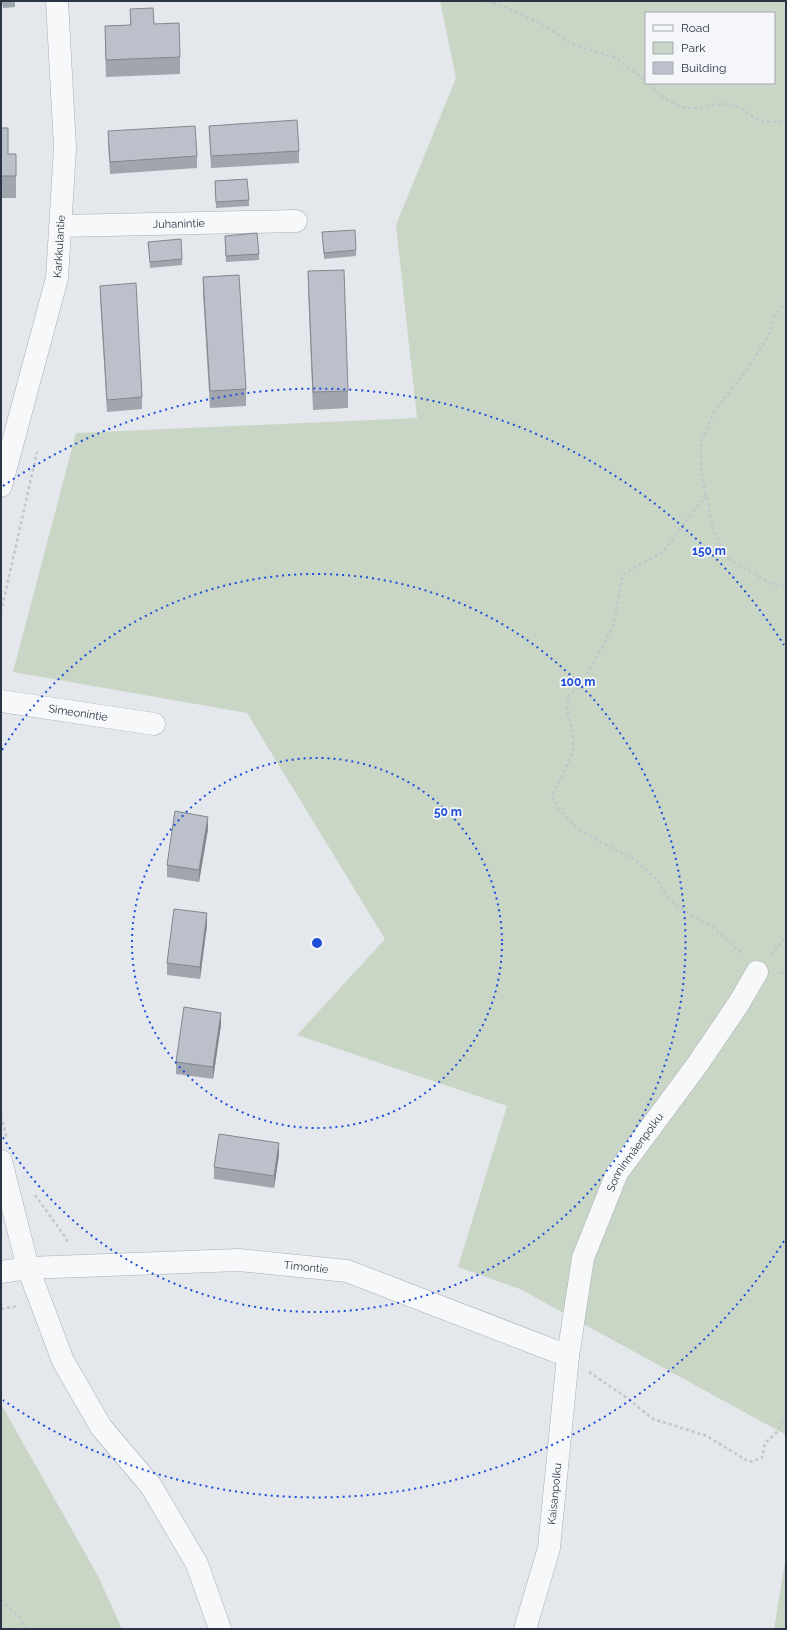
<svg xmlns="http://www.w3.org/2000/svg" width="787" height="1630" font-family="Raleway,sans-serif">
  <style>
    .green { fill: #c9d6c5; fill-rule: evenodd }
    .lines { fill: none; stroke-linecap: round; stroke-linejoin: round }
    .minor-casing { stroke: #a9aeb7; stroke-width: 23 }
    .path { stroke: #c2c5cb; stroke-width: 2.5; stroke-dasharray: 3 3; stroke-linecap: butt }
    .minor { stroke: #f7f8fa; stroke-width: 22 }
    .wall { fill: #a1a5ae }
    .shaded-wall { fill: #83868d }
    .building { fill: #bbc0ca; stroke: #83868d }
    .ring { fill: none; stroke: #1d4ed8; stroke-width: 2; stroke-dasharray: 2 4 }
    .labels { text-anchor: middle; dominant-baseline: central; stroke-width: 3.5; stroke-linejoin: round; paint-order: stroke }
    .street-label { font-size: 11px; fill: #2b3445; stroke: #f4f6f9 }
    .centre { fill: #1d4ed8; stroke: #f4f6f9; stroke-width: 2 }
    .ring-label { font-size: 12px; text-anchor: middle; font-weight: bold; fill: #1d4ed8; stroke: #f4f6f9; stroke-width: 3.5; stroke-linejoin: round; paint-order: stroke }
  </style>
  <rect width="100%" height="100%" fill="#e4e7ec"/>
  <!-- green -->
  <g class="green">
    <path d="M440 1H786V1435L520 1289 458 1267 507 1106 297 1035 385 939 247 713 13 672 76 433 417 418 396 225 456 78ZM646 13H774V83H646Z"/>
    <path d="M1 1404 98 1576 122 1629H1Z"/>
    <path d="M786 1556V1629H774Z"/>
  </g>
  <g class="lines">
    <defs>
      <g id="minor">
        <path id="s1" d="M61 226 296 221"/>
        <path id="s2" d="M1 486 57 278 65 148 57 1"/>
        <path id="s3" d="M1 701 154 724"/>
        <path d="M1 1161 28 1268 63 1361 101 1427 151 1486 197 1564 220 1629"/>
        <path id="s4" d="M1 1272 28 1268 239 1260 347 1271 568 1356"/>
        <path id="s5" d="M525 1629 549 1548 568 1356 583 1258 617 1173 697 1065 739 1003 757 972"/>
      </g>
    </defs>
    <!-- minor casing -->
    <use href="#minor" class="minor-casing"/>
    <!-- path -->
    <g class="path">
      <path d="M487 1 513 10 544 25 572 44 616 58 646 81"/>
      <path d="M648 83C666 100 678 112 704 107 713 105 723 103 732 105 742 107 749 115 759 120 766 123 778 121 786 122"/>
      <path d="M786 301 774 316 770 333 749 367 714 412 701 442V472L706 495 713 529 725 557 770 583 786 587"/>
      <path d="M706 495 663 552 623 574 613 627 583 682 569 696 567 711 573 732V752L552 796 559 809 570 821 581 831 623 854 635 859 658 881 667 897 680 908 711 926 743 954"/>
      <path d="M1 612 37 452"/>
      <path d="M771 955 786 937"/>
      <path d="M780 973H786"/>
      <path d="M1 1116 7 1139"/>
      <path d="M35 1195 66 1238 68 1244"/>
      <path d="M1 1309 18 1306"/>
      <path d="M589 1372 627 1398 653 1419 707 1436 749 1462 762 1458 765 1443 778 1431 786 1414"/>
      <path d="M1 1600 19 1617 26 1629"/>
    </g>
    <!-- minor -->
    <use href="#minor" class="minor"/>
  </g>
  <!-- wall -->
  <g class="wall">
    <path d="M2 1H15V7L3 8Z"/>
    <path d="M130 9 154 24 180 57V74L106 77 105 43V26L130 25Z"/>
    <path d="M209 126 299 151V163L211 168Z"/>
    <path d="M1 128 8 154 16 176V198H1Z"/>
    <path d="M108 131 197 156V168L110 174 108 143Z"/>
    <path d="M215 181 249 200V206L216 208Z"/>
    <path d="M322 232 356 250V256L324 259Z"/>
    <path d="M225 236 259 254V260L226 262Z"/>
    <path d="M148 242 182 259V265L150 268Z"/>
    <path d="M308 271 348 391V408L313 410 308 289Z"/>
    <path d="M203 277 246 389V406L210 408 203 295Z"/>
    <path d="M100 286 142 397V409L107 412 100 298Z"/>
    <path d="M208 829 199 882 167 877V865Z"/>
    <path d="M207 925 200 979 167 975V963Z"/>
    <path d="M221 1025 213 1079 176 1074V1062Z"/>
    <path d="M279 1155 274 1188 214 1179V1167Z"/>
  </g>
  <!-- shaded-wall -->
  <g class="shaded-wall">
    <path d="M208 817V829L199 882V870Z"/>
    <path d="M207 913V925L200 979V967Z"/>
    <path d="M221 1013V1025L213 1079V1067Z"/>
    <path d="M279 1143V1155L274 1188V1176Z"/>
  </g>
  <!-- building -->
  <g class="building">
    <path d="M153 8 154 24 179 23 180 57 106 60 105 26 131 25 130 9Z"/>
    <path d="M297 120 299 151 211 156 209 126Z"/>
    <path d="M195 126 197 156 110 162 108 131Z"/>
    <path d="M1 128H8V154H16V176H1Z"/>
    <path d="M247 179 249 200 216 202 215 181Z"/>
    <path d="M355 230 356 250 324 253 322 232Z"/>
    <path d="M257 233 259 254 226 256 225 236Z"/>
    <path d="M181 239 182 259 150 262 148 242Z"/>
    <path d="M344 270 348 391 313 392 308 271Z"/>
    <path d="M239 275 246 389 210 391 203 277Z"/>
    <path d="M136 283 142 397 107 400 100 286Z"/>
    <path d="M175 811 208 817 199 870 167 865Z"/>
    <path d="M174 909 207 913 200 967 167 963Z"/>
    <path d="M184 1007 221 1013 213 1067 176 1062Z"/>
    <path d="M219 1134 279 1143 274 1176 214 1167Z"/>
  </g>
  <!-- distance rings -->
  <g class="ring">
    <circle cx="317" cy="943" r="185"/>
    <path d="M2 750A369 369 0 1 1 2 1136"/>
    <path d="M784 1241A554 554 0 0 1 3 1400M3 486A554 554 0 0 1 784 645"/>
  </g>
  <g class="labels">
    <!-- street labels -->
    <g class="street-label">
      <text stroke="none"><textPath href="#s1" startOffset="118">Juhanintie</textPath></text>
      <text stroke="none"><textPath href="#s2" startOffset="247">Karkkulantie</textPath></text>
      <text stroke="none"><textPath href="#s3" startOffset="78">Simeonintie</textPath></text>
      <text stroke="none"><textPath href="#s5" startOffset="495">Sonninmäenpolku</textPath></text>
      <text stroke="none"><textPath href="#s4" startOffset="306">Timontie</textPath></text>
      <text stroke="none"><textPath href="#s5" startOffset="139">Kaisanpolku</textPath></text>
    </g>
  </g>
  <circle cx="317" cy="943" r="6" class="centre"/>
  <g class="ring-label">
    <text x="709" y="555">150 m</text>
    <text x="578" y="686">100 m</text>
    <text x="448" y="816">50 m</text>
  </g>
  <!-- border -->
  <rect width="787" height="1630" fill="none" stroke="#2b3445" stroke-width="4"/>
  <!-- legend -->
  <rect x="645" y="12" width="130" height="72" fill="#f4f6f9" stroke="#a4a8b1"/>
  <rect x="653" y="25" width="20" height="6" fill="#f7f8fa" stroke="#a4a8b1"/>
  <text x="681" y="32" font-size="12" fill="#2b3445">Road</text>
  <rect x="653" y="42" width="20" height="12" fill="#c9d6c5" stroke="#a4a8b1"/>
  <text x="681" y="52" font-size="12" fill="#2b3445">Park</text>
  <rect x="653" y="62" width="20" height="12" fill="#bbc0ca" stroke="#a4a8b1"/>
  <text x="681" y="72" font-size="12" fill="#2b3445">Building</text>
</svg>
